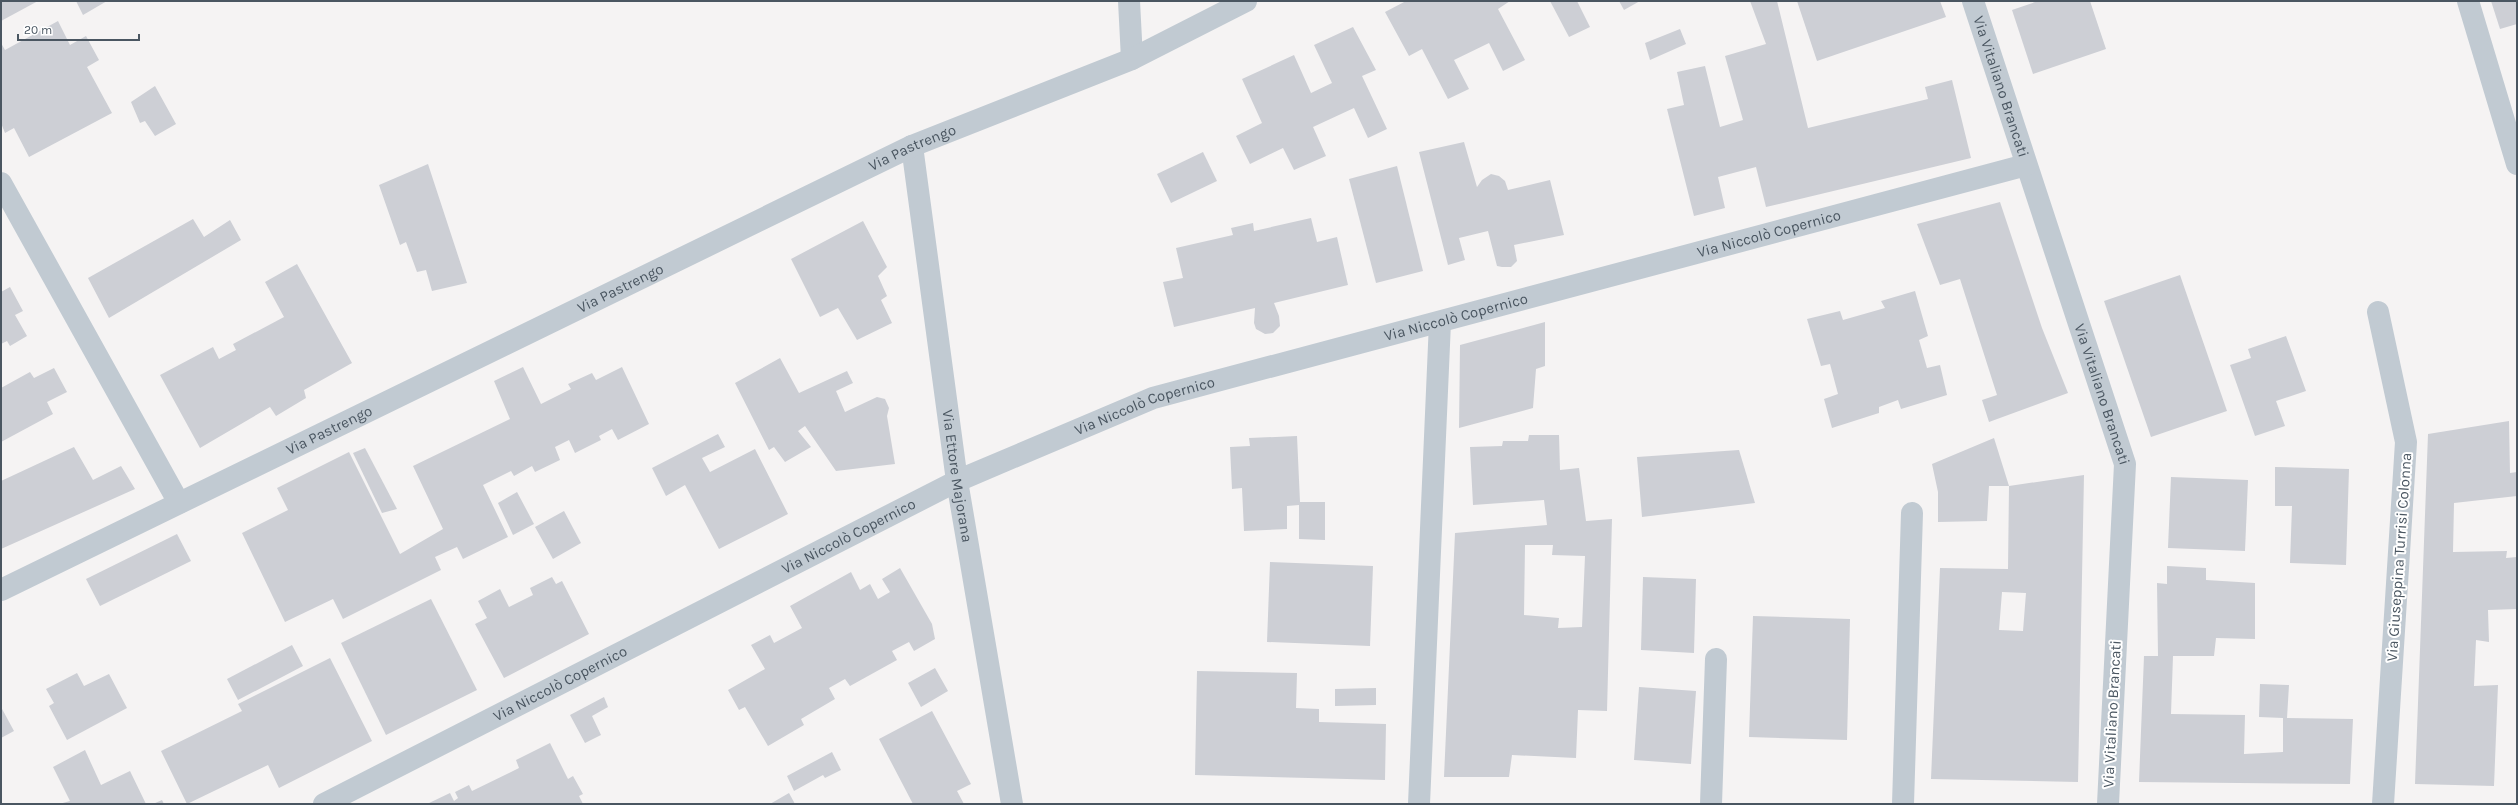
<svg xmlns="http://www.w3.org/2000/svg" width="2518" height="805" font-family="Karla,sans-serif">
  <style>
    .building { fill: #cdcfd5; fill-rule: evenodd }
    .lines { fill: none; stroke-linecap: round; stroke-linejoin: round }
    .minor { stroke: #c1cad2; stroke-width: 22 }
    .labels { text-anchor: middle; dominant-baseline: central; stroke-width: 4; stroke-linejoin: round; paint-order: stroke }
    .street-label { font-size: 15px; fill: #4a5661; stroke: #fff }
  </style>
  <rect width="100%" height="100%" fill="#f5f3f3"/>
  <!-- building -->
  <g class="building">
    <path d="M1 1H38L1 21Z"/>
    <path d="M76 1H107L83 15Z"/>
    <path d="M1406 1H1510L1498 9 1525 60 1503 71 1489 43 1454 60 1469 89 1448 99 1422 49 1409 56 1385 12Z"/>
    <path d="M1550 1H1577L1590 27 1569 37Z"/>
    <path d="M1619 1H1640L1624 10Z"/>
    <path d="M1750 1H1777L1808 128 1928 99 1925 87 1952 80 1971 158 1766 207 1756 167 1718 177 1725 208 1694 216 1667 109 1684 105 1677 72 1705 66 1720 127 1743 120 1725 56 1766 44Z"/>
    <path d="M1797 1H1940L1946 17 1817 61Z"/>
    <path d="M2038 1H2090L2106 49 2033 74 2012 10Z"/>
    <path d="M2491 1H2517V24L2500 29Z"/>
    <path d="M58 21 70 45 86 36 99 60 87 67 112 113 29 157 14 128 5 133 1 123V43L5 50Z"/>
    <path d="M1353 27 1376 70 1362 76 1387 129 1368 138 1354 108 1313 127 1326 156 1294 170 1283 148 1250 164 1236 136 1262 123 1242 79 1294 55 1311 93 1332 83 1314 45Z"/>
    <path d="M1680 29 1686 44 1650 60 1645 43Z"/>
    <path d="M155 86 176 124 155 136 145 121 140 123 131 102Z"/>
    <path d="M1464 142 1477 187 1482 180 1491 174 1499 176 1505 181 1508 190 1550 180 1564 235 1514 245 1517 261 1511 267H1502L1497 266 1488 231 1459 238 1465 260 1448 265 1419 152Z"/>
    <path d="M1203 152 1217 181 1171 203 1157 174Z"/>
    <path d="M428 164 467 283 432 291 426 270 417 272 406 242 400 245 379 185Z"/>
    <path d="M1397 166 1423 271 1376 283 1349 179Z"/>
    <path d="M2000 202 2042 328 2068 393 1989 422 1982 400 1997 395 1960 279 1940 285 1917 224Z"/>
    <path d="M1311 218 1317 242 1337 237 1348 285 1274 303 1279 316 1280 326 1273 333 1265 334 1256 329 1254 323 1255 308 1174 327 1163 282 1183 278 1176 248 1233 235 1231 228 1253 223 1254 231Z"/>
    <path d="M193 219 204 237 230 220 241 240 109 318 88 278Z"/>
    <path d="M863 221 887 267 878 276 887 296 881 300 892 323 857 340 838 308 820 317 791 259Z"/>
    <path d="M297 264 352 363 304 390 306 398 276 416 270 407 200 448 160 375 213 347 219 359 236 350 233 344 284 317 265 282Z"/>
    <path d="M2180 275 2227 411 2151 437 2104 301Z"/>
    <path d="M10 287 23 311 15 315 27 336 10 346 7 341 1 344V292Z"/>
    <path d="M1915 291 1928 336 1919 340 1927 368 1940 365 1947 395 1901 409 1898 400 1879 407V413L1832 428 1824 399 1838 394 1830 364 1821 366 1807 319 1840 311 1843 320 1885 308 1881 301Z"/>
    <path d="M1545 322V366L1536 369 1533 408 1459 428 1460 345Z"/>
    <path d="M2286 336 2306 391 2276 401 2285 426 2255 436 2230 365 2251 358 2248 349Z"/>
    <path d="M780 358 799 393 847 371 853 383 836 391 845 412 877 397 885 399 889 408 887 416 895 464 836 471 805 426 798 431 811 447 785 462 774 447 769 450 735 383Z"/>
    <path d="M523 367 541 404 571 389 568 384 592 373 596 380 622 367 649 424 618 440 612 429 599 436 601 440 575 453 569 440 555 447 560 460 535 472 532 466 514 476 511 471 483 485 508 537 463 559 457 547 435 557 441 570 343 619 333 599 285 622 242 533 288 510 277 488 349 452 400 554 443 529 413 466 510 419 494 381Z"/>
    <path d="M54 368 67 392 47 402 53 414 1 442V388L30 372 34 378Z"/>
    <path d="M2509 421 2510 473 2517 472V496L2454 503 2453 552 2507 551 2506 558 2517 557V609L2488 610 2489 642 2476 640 2474 686 2498 685 2494 786 2415 784 2428 434Z"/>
    <path d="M718 434 725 447 702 458 710 472 755 449 788 514 719 549 685 485 666 496 652 468Z"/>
    <path d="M1529 435H1559L1560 470 1579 468 1586 521 1612 519 1607 711 1578 710 1576 758 1512 755 1509 777H1444L1455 533 1547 525 1544 500 1473 505 1470 447 1502 446 1503 441H1528ZM1525 545H1553L1552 555 1585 556 1582 627 1558 628 1559 618 1524 615Z"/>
    <path d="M1297 436 1300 502H1325V540L1299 539V505L1287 506V529L1244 531 1242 488 1232 489 1230 447 1250 446 1249 438Z"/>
    <path d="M1994 438 2009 486 2084 475 2078 782 1931 779 1940 568 2008 569 2009 486H1989L1987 521 1938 522V492L1932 464ZM2002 592 2026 593 2023 631 1999 630Z"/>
    <path d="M74 447 93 480 121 466 135 489 1 549V481Z"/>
    <path d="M365 448 397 509 382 513 353 453Z"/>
    <path d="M1739 450 1755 503 1642 517 1637 457Z"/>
    <path d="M2275 467 2349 469 2346 565 2290 563 2292 506H2275Z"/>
    <path d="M2171 477 2248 480 2245 551 2168 548Z"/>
    <path d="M517 492 534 524 513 535 498 503Z"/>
    <path d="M564 511 581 543 553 559 535 527Z"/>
    <path d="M177 534 191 561 100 606 86 579Z"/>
    <path d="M1270 562 1373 566 1370 646 1267 642Z"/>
    <path d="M2167 566 2206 568V580L2255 583V639L2216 638 2214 656H2173L2171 714 2245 715 2244 754 2283 752V718L2259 717 2260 684 2289 685 2287 718 2353 719 2350 784 2139 782 2144 656H2158L2157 583 2167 584Z"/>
    <path d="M900 568 932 624 935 639 914 651 909 642 892 651 897 660 850 686 845 679 829 688 835 699 801 719 804 725 768 746 745 707 739 710 728 690 765 669 751 645 770 635 774 643 802 628 790 606 851 572 860 590 870 584 878 599 890 592 882 579Z"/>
    <path d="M552 577 556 584 562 581 589 634 504 678 475 624 487 618 478 601 500 589 509 607 533 595 530 588Z"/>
    <path d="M1643 577 1696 579 1694 653 1641 650Z"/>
    <path d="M431 599 477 690 386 735 341 643Z"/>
    <path d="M1753 616 1850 619 1847 740 1749 737Z"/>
    <path d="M292 645 303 666 238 700 227 679Z"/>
    <path d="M330 658 372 741 279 788 268 765 187 804 161 751 242 711 238 704Z"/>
    <path d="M935 668 948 691 921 707 908 683Z"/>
    <path d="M1197 671 1297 673 1296 708 1319 709V722L1386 724 1385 780 1195 775Z"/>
    <path d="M77 673 84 686 109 674 127 708 67 740 49 706 54 703 46 689Z"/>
    <path d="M1639 687 1696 691 1691 764 1634 760Z"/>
    <path d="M1376 688V705L1335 706V689Z"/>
    <path d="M604 697 608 707 592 716 601 735 585 743 570 715Z"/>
    <path d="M1 707 14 731 1 738Z"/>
    <path d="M932 711 971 784 957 791 964 804H913L879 739Z"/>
    <path d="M550 743 568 779 573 776 583 794 579 796 583 804H427L450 793 454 801 458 798 455 792 469 785 472 791 519 768 516 760Z"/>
    <path d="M85 750 101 785 130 771 146 804H59L70 801 53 767Z"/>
    <path d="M832 752 841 770 825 778 823 775 794 791 787 776Z"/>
    <path d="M789 793 795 804H770Z"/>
    <path d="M162 800 164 804H153Z"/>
  </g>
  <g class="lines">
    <!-- minor -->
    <g class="minor">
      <path d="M1129 1 1132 59"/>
      <path id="s1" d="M1973 1 2125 464 2108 804"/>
      <path d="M2468 1 2517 164"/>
      <path id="s2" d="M912 146 957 481 1012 804"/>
      <path d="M1 183 179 503"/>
      <path d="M2378 312 2406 442 2383 804"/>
      <path id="s3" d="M1 590 912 146 1132 59 1246 1"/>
      <path id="s4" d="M324 804 957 481 1153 398 2026 165"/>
      <path d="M1419 804 1440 322"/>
      <path d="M1711 804 1716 659"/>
      <path d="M1903 804 1912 513"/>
    </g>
  </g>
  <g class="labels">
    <!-- street labels -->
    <g class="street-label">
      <text stroke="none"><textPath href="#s1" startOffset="90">Via Vitaliano Brancati</textPath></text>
      <text stroke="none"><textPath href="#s3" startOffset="1013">Via Pastrengo</textPath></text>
      <text stroke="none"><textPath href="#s4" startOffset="1561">Via Niccolò Copernico</textPath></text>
      <text stroke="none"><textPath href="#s3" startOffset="689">Via Pastrengo</textPath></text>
      <text stroke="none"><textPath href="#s4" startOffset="1237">Via Niccolò Copernico</textPath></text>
      <text stroke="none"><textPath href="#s1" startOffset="414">Via Vitaliano Brancati</textPath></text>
      <text stroke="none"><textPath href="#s4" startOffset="913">Via Niccolò Copernico</textPath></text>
      <text stroke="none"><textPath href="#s3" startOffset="365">Via Pastrengo</textPath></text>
      <text stroke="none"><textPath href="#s2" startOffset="333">Via Ettore Majorana</textPath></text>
      <text stroke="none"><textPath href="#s4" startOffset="589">Via Niccolò Copernico</textPath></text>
      <text transform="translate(2399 557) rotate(-86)">Via Giuseppina Turrisi Colonna</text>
      <text stroke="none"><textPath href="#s4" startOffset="265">Via Niccolò Copernico</textPath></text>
      <text transform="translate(2112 714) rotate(-87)">Via Vitaliano Brancati</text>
    </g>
  </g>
  <!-- border -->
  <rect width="2518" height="805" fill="none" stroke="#4a5661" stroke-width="4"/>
  <!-- scale -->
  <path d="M18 34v6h121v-6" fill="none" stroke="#4a5661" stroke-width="2"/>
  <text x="24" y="34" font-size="12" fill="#4a5661" stroke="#ffffff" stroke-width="3" paint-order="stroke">20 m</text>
</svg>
